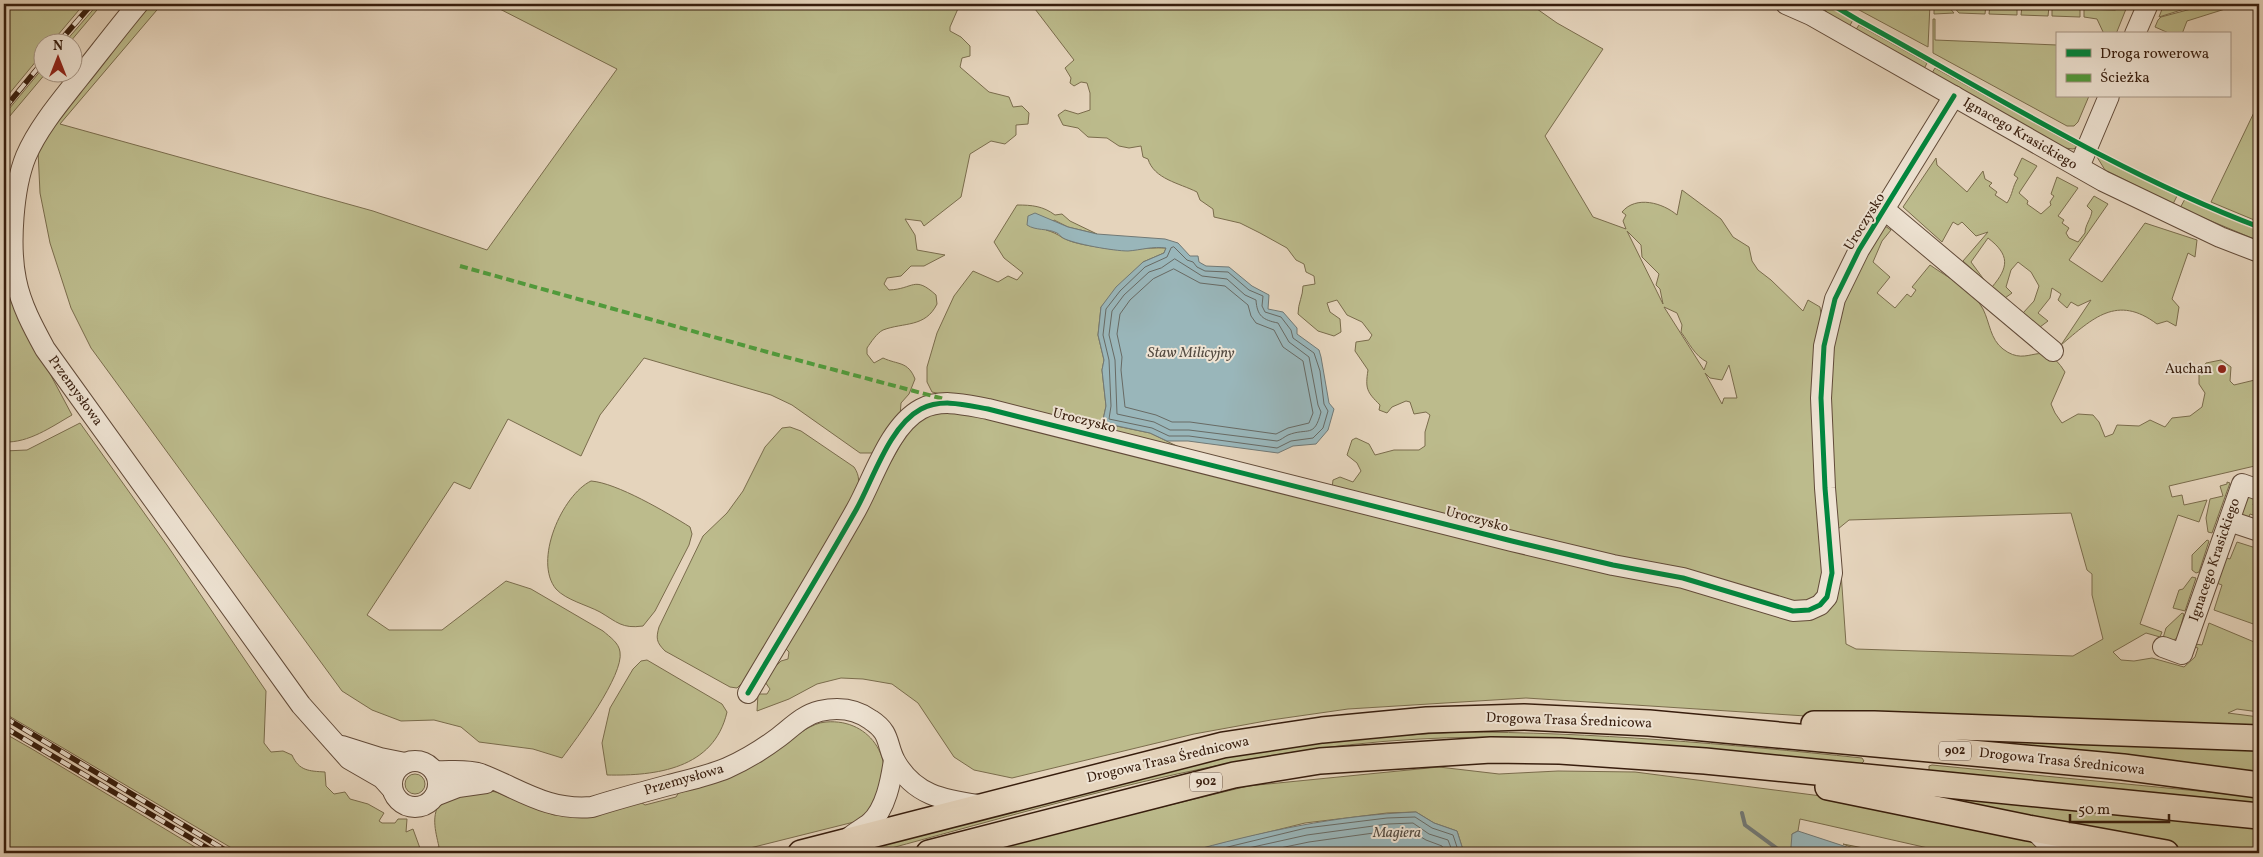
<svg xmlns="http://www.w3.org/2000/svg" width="2263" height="857" font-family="Vollkorn,serif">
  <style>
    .green { fill: #bcbb8c; stroke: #7a6c4c; fill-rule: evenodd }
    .water { fill: #99b6ba; stroke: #727975 }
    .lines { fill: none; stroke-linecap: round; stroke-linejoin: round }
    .shore { stroke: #686a64; stroke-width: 1 }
    .stream { stroke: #727975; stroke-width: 4 }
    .minor-casing { stroke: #624b39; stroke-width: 22 }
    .major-casing { stroke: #371d0d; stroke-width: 28 }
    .minor { stroke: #eee3d3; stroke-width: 20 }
    .major { stroke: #e5d4bc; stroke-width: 25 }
    .rail-casing { stroke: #371d0d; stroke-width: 5.5 }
    .rail { stroke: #eee3d3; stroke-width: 4; stroke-dasharray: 11; stroke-linecap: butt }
    .quiet { stroke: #519a3b; stroke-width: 4; stroke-dasharray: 8 4; stroke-linecap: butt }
    .cycleway-casing { stroke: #eee3d3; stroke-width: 8 }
    .cycleway { stroke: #00873e; stroke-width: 5 }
    .poi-dot { fill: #8f2418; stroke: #eee3d3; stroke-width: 2 }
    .labels { text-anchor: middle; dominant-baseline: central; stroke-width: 4; stroke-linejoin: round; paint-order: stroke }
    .shield { fill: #eee3d3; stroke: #6e5848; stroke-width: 1 }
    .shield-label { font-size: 12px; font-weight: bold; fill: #371d0d }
    .street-label { font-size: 14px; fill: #371d0d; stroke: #eee3d3 }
    .poi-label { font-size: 14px; fill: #371d0d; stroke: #eee3d3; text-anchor: end }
    .water-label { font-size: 15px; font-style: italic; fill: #544b41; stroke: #eee3d3 }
  </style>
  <rect width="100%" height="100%" fill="#e5d4bc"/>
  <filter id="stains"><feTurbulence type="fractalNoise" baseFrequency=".004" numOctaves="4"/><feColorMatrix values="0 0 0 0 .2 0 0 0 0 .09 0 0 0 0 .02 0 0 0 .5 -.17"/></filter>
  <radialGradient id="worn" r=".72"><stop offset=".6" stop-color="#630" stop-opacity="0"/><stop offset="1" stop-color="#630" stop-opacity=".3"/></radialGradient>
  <!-- green -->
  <g class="green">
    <path d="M4 4H84L52 42H42V54L4 100Z"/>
    <path d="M98 4H102L70 42H65Z"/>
    <path d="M148 4H162L60 124 373 211 487 250 617 69 490 4H960L950 27V31L961 37 970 46V56L962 58 960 67 989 92 1009 97 1013 107 1022 106 1029 113 1028 124 1016 125V135L1005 144 991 141 970 154 961 197 924 226 921 221 905 219 915 235 917 250 945 255 924 266H911L901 276 887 278 884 284 889 290C914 289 914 275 936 295L937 304C925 328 904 322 883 330 877 333 871 342 867 348V354L874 363 883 358C898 365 908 361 915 379L909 394 901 403 900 417 876 453H860L792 405 771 395 644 358 600 415 581 456 508 419 470 489 454 482 367 615 389 630H442L506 581 531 589 603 631C610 637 619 643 620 652 624 675 577 738 562 758L533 749 479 742 461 727 434 720 401 721 372 710 342 691 91 348 71 308 50 243 40 193 38 151 57 121Z"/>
    <path d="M986 4H1530L1557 23 1603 49 1545 136 1593 217 1626 229 1623 221 1626 215 1622 212C1636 195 1663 203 1677 215L1682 190 1721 219 1733 237 1749 247 1752 261 1758 270 1771 280 1803 311 1808 300 1820 307 1821 314 1841 300 1885 226 1891 230 1882 241 1873 262 1890 277 1877 293 1895 308 1907 294 1911 297 1916 290 1912 287 1930 265C1948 278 1973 289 1983 309 1990 323 1990 339 2003 349 2030 370 2041 334 2065 372L2051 404 2055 413 2062 423 2078 414 2093 415 2099 422 2105 437 2113 434 2117 425 2139 426 2150 420 2165 427 2172 418 2190 416 2202 407 2205 393 2199 384V374L2206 363 2221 360 2231 367 2230 381 2234 385 2259 379V465L2169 486 2172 497 2182 495 2184 505 2207 500 2199 522 2178 515 2140 624 2162 632 2160 637 2146 633 2113 652 2121 660 2134 661 2152 658 2184 667 2195 657 2198 648 2194 647 2195 644 2202 645 2209 623 2259 644V712L2237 709 2228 713 2259 717V732L1837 718 1526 698 1348 709 1271 720 1194 734 1012 778 974 770 954 757 918 703 892 684 863 679 841 678 817 684 789 699 757 711 758 694H767L770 689 765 682 770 666 777 665 781 661 788 659 789 652 784 647 915 420 942 409 1332 488 1333 480 1340 477 1353 482 1361 471 1357 463 1347 455 1352 440 1356 438 1369 444 1375 455 1394 450H1419L1425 446V432L1430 415 1426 412 1414 414 1410 402 1406 401 1392 407 1387 413 1379 410 1380 405C1367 392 1365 389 1368 370L1355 351 1356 342 1369 340 1372 335 1362 322 1347 315 1337 300 1327 303 1330 312 1340 319 1341 332 1334 336 1318 331 1298 314C1298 303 1303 296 1303 286L1315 284 1314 276 1306 272 1304 264 1296 260 1287 248 1260 233 1240 223 1214 217 1213 209 1200 200 1197 192C1179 183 1154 179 1148 159L1143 157 1141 146 1129 148 1119 146 1107 138 1088 137 1078 128 1063 125 1058 115 1065 110 1078 114 1090 110V93L1087 83 1081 82 1074 86 1070 83 1071 78 1065 68 1074 60 1035 9ZM1627 231 1641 245 1642 257 1659 274 1656 285 1660 289 1663 304ZM1664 307 1677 313 1682 325 1681 332C1689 343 1695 356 1707 362L1704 370ZM1729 365 1737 398H1724L1722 404 1705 373 1710 378 1722 380ZM2071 513 2087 570 2092 574V595L2103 639 2073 656 1856 649 1846 644 1838 529 1849 520Z"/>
    <path d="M1820 4C1830 4 1843 16 1853 20L1849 27 1830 16Z"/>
    <path d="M1848 4H1930L1928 47Z"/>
    <path d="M1934 4H1946L1954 13 1934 14Z"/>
    <path d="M1951 4H1986L1985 14 1959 13Z"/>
    <path d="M1990 4 2017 6V15L1989 14Z"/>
    <path d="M2128 4 2116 34H2104L2097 19 2084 17V9L2115 10Z"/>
    <path d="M2164 4H2200L2159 17Z"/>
    <path d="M2210 4H2241L2187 21 2182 34H2171L2155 27 2158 20 2161 17Z"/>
    <path d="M2022 6 2049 7 2048 16 2021 15Z"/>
    <path d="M2052 8H2080V17L2052 16Z"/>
    <path d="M1933 19H1935V40L2057 45V96H2089L2078 122 2074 126H2067L1933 53Z"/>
    <path d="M1859 25 1927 63 1924 69 1855 31Z"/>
    <path d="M1935 68 2078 147 2073 149 2065 148 1932 73Z"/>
    <path d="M42 69V72L46 73 4 123V115Z"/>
    <path d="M2259 102V222L2211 202Z"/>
    <path d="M2097 157 2177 196 2173 204 2105 170Z"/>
    <path d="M1936 158 1937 165 1967 192 1983 171 1985 179 1992 183 1989 186 1997 192 1995 195 2007 203C2013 194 2012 187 2018 178L2014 175 2022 158 2037 166 2019 193 2028 201 2027 204 2041 214 2051 205 2050 202 2054 196 2051 194 2057 177 2078 188 2058 216 2064 220 2062 223 2069 228 2066 233 2069 238 2078 242 2085 233C2085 225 2091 219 2092 211L2087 206 2094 196 2108 204 2069 260 2102 282 2145 223 2197 240 2195 257 2188 253 2172 299 2179 307 2176 326 2167 321 2157 324C2117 294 2093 318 2061 345L2091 300 2078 306 2071 302 2067 308 2058 300 2061 294 2052 288 2050 298 2038 313 2048 321 2040 327 2023 313 2034 301 2039 286 2031 272 2018 262 2011 270 2006 287 2012 293 2005 298 1992 287C2009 267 2010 255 1988 238L1971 262 1985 281 1963 261 1988 232 1976 236 1962 222 1958 225 1953 222 1942 242 1903 207Z"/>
    <path d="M2185 199 2259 231V241L2180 208Z"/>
    <path d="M1017 205C1032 205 1043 206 1055 215L1062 214 1070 221 1097 234 1068 227 1054 220 1046 230C1053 232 1057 234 1063 238 1074 244 1092 246 1104 248 1125 252 1145 247 1166 248L1164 253 1143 262 1101 307 1098 335 1104 360 1102 370 1106 406 1103 420 1116 426 1150 433 1183 449 932 392 927 382V367L937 333 954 296 973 271 998 282 1008 276 1017 280 1023 273 1004 258 994 242Z"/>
    <path d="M4 265 24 325 72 415C51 427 29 443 4 442Z"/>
    <path d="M80 423 167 545 266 691 264 743 271 752 283 751 292 755C299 771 309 771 325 772L326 786 334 794 345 792 350 799 368 804 384 813 379 821 382 823H395L398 819H407L406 832 413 829 421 851 439 847C435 829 431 816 441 800L485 790 496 792 554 815 572 816 638 800 645 805 676 797 681 789C715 773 751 759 785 742 799 735 811 723 826 722 872 718 899 764 876 802 870 810 867 816 858 821L730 853H240L4 713V451L27 450Z"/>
    <path d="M790 427 801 431 854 467C860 476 859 482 857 491L743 682 737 688 730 687 665 651C656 642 656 638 659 627L703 536 727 513 743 491 765 447 782 428Z"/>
    <path d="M591 481C617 483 666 512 690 527L692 534 689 545 655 611 643 626C622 629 617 622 600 612 587 605 566 600 556 589 533 561 562 495 591 481Z"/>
    <path d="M2227 482 2230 483 2212 533 2208 532 2206 518 2210 499 2223 496 2220 486 2227 484Z"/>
    <path d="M2250 497 2255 498 2253 505 2259 509V517L2250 514 2247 522 2243 520 2239 506 2245 499Z"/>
    <path d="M2207 540 2209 541 2199 572 2196 573 2192 570V555Z"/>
    <path d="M2237 542 2259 549V626L2214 610 2222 585 2214 582 2223 557 2230 559Z"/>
    <path d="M2192 577 2196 578 2185 611 2173 608 2179 590 2183 589Z"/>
    <path d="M2182 613 2184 614 2178 637 2173 641 2163 638 2166 628Z"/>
    <path d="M647 660 722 704 727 712C714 769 656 776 607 775L602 743 610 708 633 669 641 661Z"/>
    <path d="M1458 732C1593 732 1727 744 1862 758L1864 761 1861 764C1714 751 1567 731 1419 739 1232 749 1052 805 873 853H848L1159 771 1248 753 1289 746 1375 737Z"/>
    <path d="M4 733 32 749 205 853H4Z"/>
    <path d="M1925 738 2259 748V773Z"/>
    <path d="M1932 765 2259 797V804L1929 771V766Z"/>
    <path d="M1439 767 1499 774 1558 771 1635 772 1829 797 2038 842 2047 853H1950L1800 819 1798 831 1792 834 1795 853H1464L1457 831 1434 823 1416 812 1387 813 1305 823 1184 853H973L1248 786Z"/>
    <circle cx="415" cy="784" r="10"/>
    <path d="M1925 795 2259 828V853H2205L2126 840Z"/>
    <path d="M1843 844 1889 853H1865Z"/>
  </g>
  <!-- water -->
  <g class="water">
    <path d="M1035 213 1068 227 1097 234 1165 239 1178 243 1190 256H1198L1199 262 1206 266 1229 267 1252 286 1269 295 1268 309 1283 312 1297 328V334L1319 350 1321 357 1329 403 1334 409 1328 430 1316 444 1293 446 1278 453 1188 441H1167L1150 433 1108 424 1103 420 1106 406 1102 370 1104 360 1098 335 1101 307 1116 287 1143 262 1164 253 1166 248C1153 246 1141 250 1128 251 1114 251 1074 244 1063 238 1060 236 1059 234 1057 233 1047 228 1036 231 1027 225L1028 216Z"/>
    <path d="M1416 812 1434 823 1457 831 1464 853H1184C1260 832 1337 815 1416 812Z"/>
    <path d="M1798 831 1865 853H1827L1818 849 1813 850 1812 853H1795L1791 847 1792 834Z"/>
  </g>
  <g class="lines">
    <!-- shore -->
    <g class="shore">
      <path d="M1174 247 1187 260 1193 262 1197 267 1205 271 1228 272 1249 290 1263 296 1262 306 1265 312 1281 317 1291 330 1293 338 1314 353 1320 371 1324 404 1328 411 1323 428 1313 438 1291 441 1277 448 1189 436H1169L1152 428 1109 419 1111 406 1109 360 1103 335 1106 309 1120 291 1145 267 1167 257 1171 248Z"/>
      <path d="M1175 259 1202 276 1227 279 1245 295 1256 300C1257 316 1263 320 1278 323L1289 342 1309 357 1318 405 1321 412C1314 439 1308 427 1288 435 1284 437 1281 440 1277 441L1189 430H1170L1154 422 1117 414 1115 360 1109 335 1112 311 1124 295 1149 272 1161 268Z"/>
      <path d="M1174 269 1200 283 1225 286 1248 305 1251 316 1256 323 1274 330 1283 347 1303 361 1313 413 1309 423 1288 428 1276 434 1190 422H1172L1156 415 1125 407 1121 370 1122 357 1117 334 1120 314 1130 300 1153 279Z"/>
      <path d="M1203 853 1306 828 1387 818 1415 817 1432 828 1453 835 1459 853"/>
      <path d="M1226 853 1307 835 1388 824 1413 823 1429 834 1448 840 1453 853"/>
      <path d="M1256 853 1309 842 1388 831H1411L1426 840 1442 846 1445 853"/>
    </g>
    <!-- stream -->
    <path class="stream" d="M1742 813 1745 825 1783 853"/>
    <defs>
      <g id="minor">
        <path d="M138 4C118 28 99 53 79 78 60 102 38 128 26 156 13 188 9 246 16 280 21 305 33 327 45 349L301 705 349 759 382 778 391 788"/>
        <path d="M1786 4 1811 15 2103 181 2220 237 2259 252"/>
        <path d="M2135 34 2148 4"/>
        <path d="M2079 167 2109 96"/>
        <path d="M1885 210 2053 351"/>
        <path d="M2229 521 2259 531"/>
        <path d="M2163 647 2182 654 2242 484 2259 490"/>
        <path d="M748 693C784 632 821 572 856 510 873 480 889 426 921 409 942 398 966 405 988 409L1512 541 1613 565 1683 578 1793 611 1809 610 1820 605 1827 597 1832 573 1825 488 1821 398 1824 346 1835 299 1859 250 1954 96"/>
        <path d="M342 746 380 758 405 763"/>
        <circle cx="415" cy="784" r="23"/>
        <path d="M434 771C449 772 467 769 481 774 520 789 547 811 592 807 617 799 643 792 669 785 688 780 708 776 727 768 745 760 763 749 779 737 792 727 803 715 820 711 838 707 856 709 871 720 891 733 886 744 895 761 914 795 943 800 978 805"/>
        <path d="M435 796 458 787 486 783"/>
        <path d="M2028 828 2038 834 2057 853"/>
        <path d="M850 837C856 832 864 828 870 823 886 809 891 780 894 760"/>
      </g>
      <g id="major">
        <path d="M1814 724H1874L2259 738"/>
        <path d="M1828 787 2028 828 2166 853"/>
        <path d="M801 853 1223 745 1322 730 1427 720 1524 717 1649 723 2123 767 2259 785"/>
        <path d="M929 853 1234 775 1320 761 1491 750 1560 751 1705 761 2259 816"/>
      </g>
    </defs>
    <!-- minor casing -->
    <use href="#minor" class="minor-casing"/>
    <!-- major casing -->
    <use href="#major" class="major-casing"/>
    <!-- minor -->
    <use href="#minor" class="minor"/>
    <!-- major -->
    <use href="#major" class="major"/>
    <defs>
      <g id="rail">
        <path d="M59 42 92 4"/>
        <path d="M4 109 42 63"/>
        <path d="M4 717 230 853"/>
        <path d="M4 727 216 853"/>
      </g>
    </defs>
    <!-- rail casing -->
    <use href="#rail" class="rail-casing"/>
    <!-- rail -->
    <use href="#rail" class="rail"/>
    <!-- quiet -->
    <path class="quiet" d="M460 266 771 353 944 399"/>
    <defs>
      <g id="cycleway">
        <path d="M1831 4 1858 20C1989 92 2119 174 2259 227"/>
        <path d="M748 693C784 632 821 572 856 510 873 480 889 426 921 409 942 398 966 405 988 409L1512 541 1613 565 1683 578 1793 611 1809 610 1820 605 1827 597 1832 573 1825 488 1821 398 1824 346 1835 299 1859 250 1954 96"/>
      </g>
    </defs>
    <!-- cycleway casing -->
    <use href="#cycleway" class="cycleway-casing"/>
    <!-- cycleway -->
    <use href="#cycleway" class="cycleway"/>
  </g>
  <!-- markers -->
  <circle class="poi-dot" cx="2222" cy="369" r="5"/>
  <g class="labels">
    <!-- shield labels -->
    <g class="shield">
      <rect x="1939" y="741.5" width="32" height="19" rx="4"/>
      <rect x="1190" y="772.5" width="32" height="19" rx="4"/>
    </g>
    <g class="shield-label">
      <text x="1955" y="751">902</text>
      <text x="1206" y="782">902</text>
    </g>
    <!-- street labels -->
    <g class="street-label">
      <text transform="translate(2020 134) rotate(30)">Ignacego Krasickiego</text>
      <text transform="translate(1865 222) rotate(-58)">Uroczysko</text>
      <text transform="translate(75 391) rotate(54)">Przemysłowa</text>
      <text transform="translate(1084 421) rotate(14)">Uroczysko</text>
      <text transform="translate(1477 520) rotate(15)">Uroczysko</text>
      <text transform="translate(2215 560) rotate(-71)">Ignacego Krasickiego</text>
      <text transform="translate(1569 721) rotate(2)">Drogowa Trasa Średnicowa</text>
      <text transform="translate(1168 760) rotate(-13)">Drogowa Trasa Średnicowa</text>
      <text transform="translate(2062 762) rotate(6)">Drogowa Trasa Średnicowa</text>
      <text transform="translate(684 780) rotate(-16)">Przemysłowa</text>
    </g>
    <!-- poi labels -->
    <g class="poi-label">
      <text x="2212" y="369">Auchan</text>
    </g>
    <!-- water labels -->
    <g class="water-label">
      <text x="1191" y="353">Staw Milicyjny</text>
      <text x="1397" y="833">Magiera</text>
    </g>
  </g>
  <!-- margin -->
  <rect width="2263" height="857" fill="none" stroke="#e5d4bc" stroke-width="20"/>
  <rect x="5" y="5" width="2253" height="847" fill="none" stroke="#371d0d" stroke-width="2.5"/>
  <rect x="10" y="10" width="2243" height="837" fill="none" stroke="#371d0d"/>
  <!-- legend -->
  <rect x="2056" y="32" width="175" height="65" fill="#eee3d3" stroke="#a59484"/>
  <rect x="2066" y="49" width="25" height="8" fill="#00873e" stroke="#a59484"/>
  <text x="2100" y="58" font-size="15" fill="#371d0d">Droga rowerowa</text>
  <rect x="2066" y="74" width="25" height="8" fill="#519a3b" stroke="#a59484"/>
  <text x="2100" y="82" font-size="15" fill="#371d0d">Ścieżka</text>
  <!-- north arrow -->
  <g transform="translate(58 58)"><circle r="24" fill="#eee3d3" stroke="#a59484"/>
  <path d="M0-4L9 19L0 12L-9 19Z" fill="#8f2418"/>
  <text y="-8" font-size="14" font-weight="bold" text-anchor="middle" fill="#371d0d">N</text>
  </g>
  <!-- scale -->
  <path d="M2070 814v8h99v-8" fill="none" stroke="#371d0d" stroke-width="2.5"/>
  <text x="2078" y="814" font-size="15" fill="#371d0d" stroke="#eee3d3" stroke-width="4" paint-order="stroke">50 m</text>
  <rect width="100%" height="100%" filter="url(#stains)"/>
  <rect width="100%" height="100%" fill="url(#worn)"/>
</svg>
